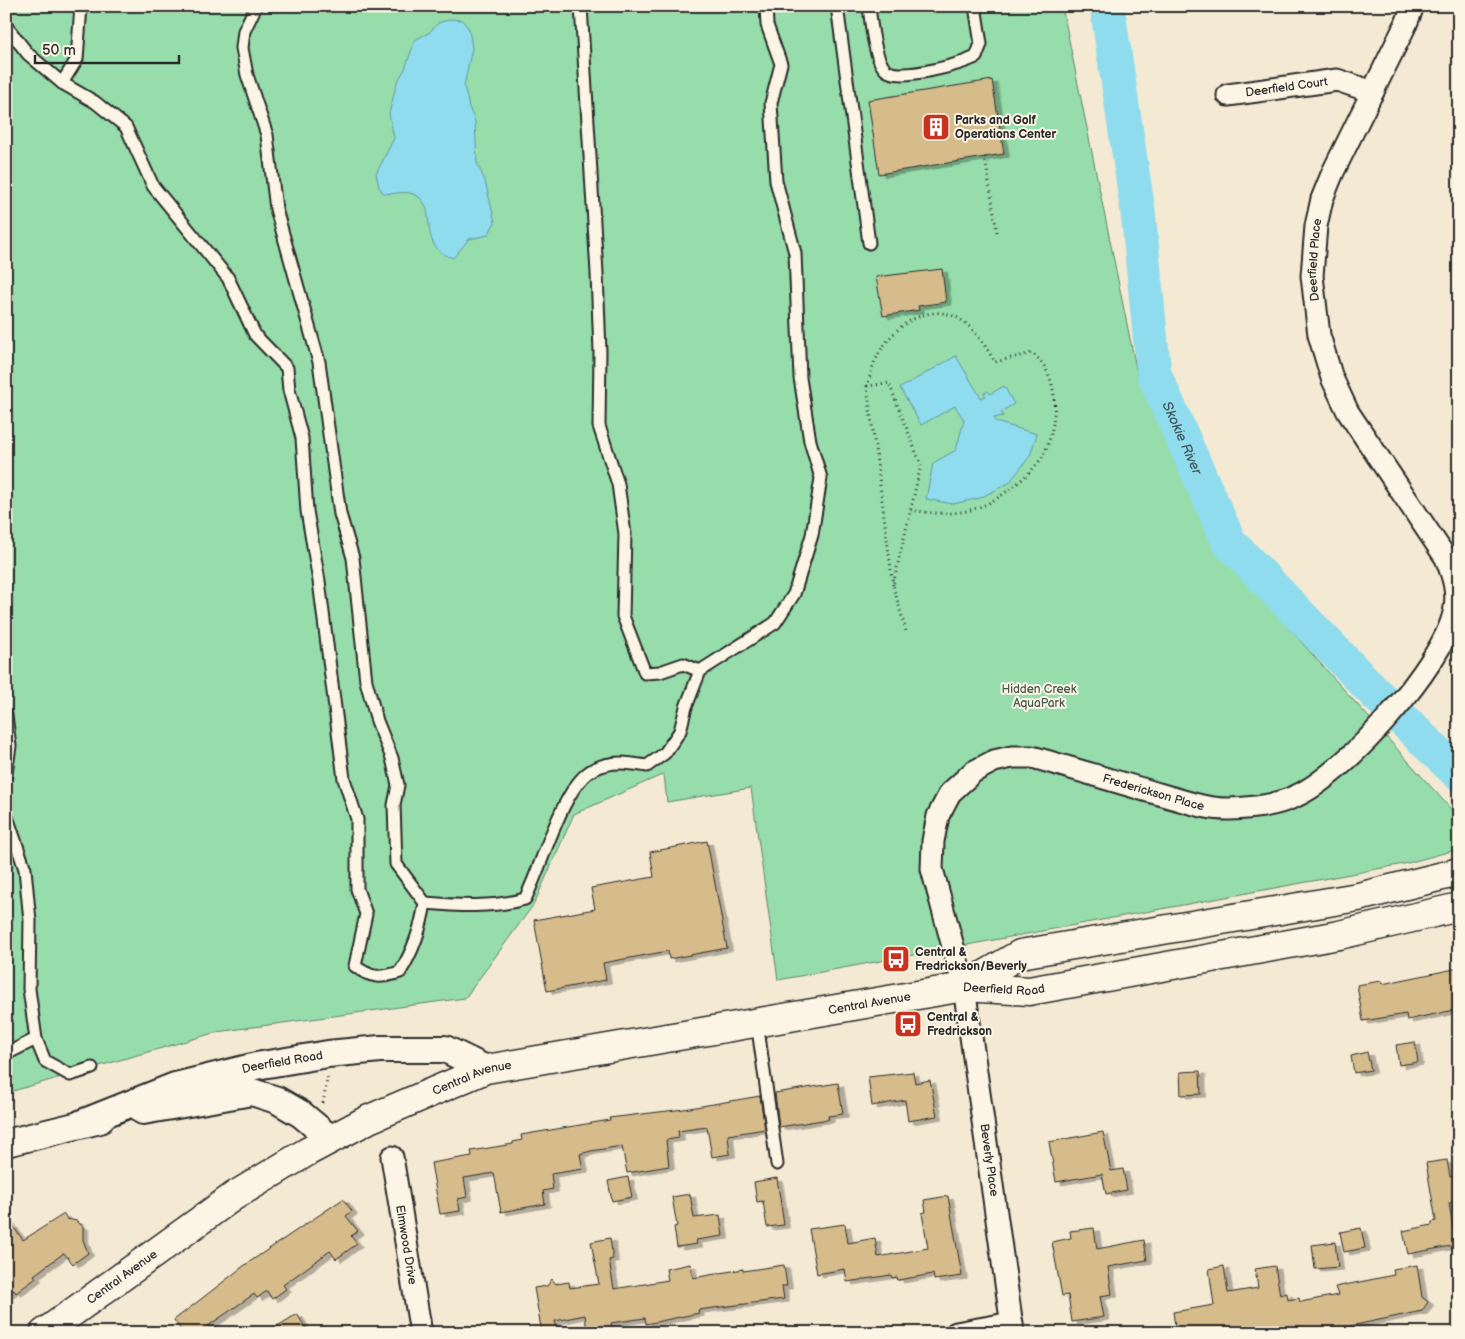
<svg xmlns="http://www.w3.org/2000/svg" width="1465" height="1339" font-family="'Balsamiq Sans',sans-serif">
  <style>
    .green { fill: #96ddab; stroke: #60846b }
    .water { fill: #8edced; stroke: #66959f }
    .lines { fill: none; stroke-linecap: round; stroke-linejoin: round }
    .river { stroke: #8edced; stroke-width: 35 }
    .building { fill: #d6bb8b; stroke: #2b2b2b; filter: url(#shadow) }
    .service-casing { stroke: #2b2b2b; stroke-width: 15 }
    .minor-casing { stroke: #2b2b2b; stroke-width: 25 }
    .tertiary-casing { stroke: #2b2b2b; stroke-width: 30 }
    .secondary-casing { stroke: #2b2b2b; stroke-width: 31 }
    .path { stroke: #2b2b2b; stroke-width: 3; stroke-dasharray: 1 4; stroke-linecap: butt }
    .service { stroke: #fcf5e5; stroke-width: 11 }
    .minor { stroke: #fcf5e5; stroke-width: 21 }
    .tertiary { stroke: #fcf5e5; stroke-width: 26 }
    .secondary { stroke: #fcf5e5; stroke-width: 28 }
    .labels { text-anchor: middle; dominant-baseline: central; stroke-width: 4; stroke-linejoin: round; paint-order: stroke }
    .street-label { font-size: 12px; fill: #2b2b2b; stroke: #fcf5e5 }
    .poi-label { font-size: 12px; font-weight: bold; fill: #2b2b2b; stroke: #fcf5e5; text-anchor: start }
    .park-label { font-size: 12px; fill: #46584b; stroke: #fcf5e5 }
    .water-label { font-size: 14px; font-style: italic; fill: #44575c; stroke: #fcf5e5 }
  </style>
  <defs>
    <filter id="shadow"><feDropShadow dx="5.5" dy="3" stdDeviation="0" flood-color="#0004"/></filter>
  </defs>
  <rect width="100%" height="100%" fill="#f4e9d3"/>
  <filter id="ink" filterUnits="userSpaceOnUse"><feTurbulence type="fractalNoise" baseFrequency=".02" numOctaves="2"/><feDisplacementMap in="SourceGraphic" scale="10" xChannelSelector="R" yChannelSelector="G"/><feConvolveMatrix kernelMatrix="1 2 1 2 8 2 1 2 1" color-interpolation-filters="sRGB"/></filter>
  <g filter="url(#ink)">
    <!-- green -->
    <path class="green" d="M6 6H1062L1138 378 1217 548 1459 818V849L1404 864 778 980 751 788 667 802 664 774 574 814 534 904 465 998 217 1032 6 1093Z"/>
    <!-- water -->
    <g class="water">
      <path d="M451 19 462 20 469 29 472 48 464 86 469 107 475 121 477 163 485 181 495 222 488 235 469 239 453 258C412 246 444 202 410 193 403 191 392 195 383 193L379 187 376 174 394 138 389 114 397 82 405 69 415 40 430 32 438 23Z"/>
      <path d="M956 356 981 398 986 396 984 393 988 391 990 394 1004 386 1014 404 1001 412 1003 416 994 418 996 422 1037 434 1030 456 1009 483 980 498 953 504 926 499 933 463 956 450 964 420 955 406 921 425 900 388Z"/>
    </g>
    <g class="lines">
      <!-- river -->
      <path class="river" id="s1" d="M1107 6 1138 212 1154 374 1229 542 1375 693 1459 774"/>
    </g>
    <!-- building -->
    <g class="building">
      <path d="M992 80 1004 154 879 174 868 100Z"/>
      <path d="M942 269 946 302 918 306 919 310 883 316 876 277Z"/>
      <path d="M707 841 727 948 669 959 668 951 603 963 606 980 547 991 534 920 595 909 591 888 654 877 650 852Z"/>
      <path d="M1459 968V1009L1407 1020 1406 1014 1363 1021 1357 985 1381 981 1382 984Z"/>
      <path d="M1415 1042 1418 1062 1399 1065 1396 1045Z"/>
      <path d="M1367 1052 1371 1070 1354 1073 1351 1056Z"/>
      <path d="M1200 1071 1201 1094 1181 1095 1180 1072Z"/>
      <path d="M913 1072 915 1083 930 1080 937 1116 908 1121 905 1100 872 1106 868 1077Z"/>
      <path d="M838 1083 843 1114 828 1116 829 1119 779 1127 775 1093Z"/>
      <path d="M760 1096 765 1129 728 1135 730 1154 712 1157 707 1127 678 1131 679 1138 666 1140 669 1166 627 1173 622 1146 591 1151 580 1154 583 1169 551 1174 553 1189 543 1191 545 1204 501 1212 494 1173 464 1178 467 1197 458 1199 460 1211 440 1214 431 1163 472 1156 471 1151 513 1144V1142L522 1140 521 1135 610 1120 609 1118 684 1109Z"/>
      <path d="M1103 1132 1111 1171 1123 1169 1127 1190 1106 1194 1102 1174 1056 1182 1049 1142Z"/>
      <path d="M1447 1160 1450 1177 1459 1176V1202L1449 1203 1456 1245 1408 1254 1403 1231 1432 1225V1222L1436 1221 1426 1163Z"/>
      <path d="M628 1177 632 1197 612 1201 608 1181Z"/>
      <path d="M777 1178 784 1225 767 1227 763 1201 757 1202 754 1182Z"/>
      <path d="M690 1194 694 1218 720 1215 723 1236 696 1240 697 1244 677 1247 674 1227 677 1226 672 1197Z"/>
      <path d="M948 1196 962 1276 934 1280 933 1274 898 1280 897 1277 892 1278 891 1275 847 1282 845 1269 817 1274 809 1229 845 1224 848 1243 875 1238 878 1257 928 1248 922 1213 926 1212 924 1200Z"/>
      <path d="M343 1199 352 1211 346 1216 358 1231 351 1236 357 1244 336 1259 330 1251 283 1285 286 1289 272 1299 267 1291 257 1298 254 1294 208 1326 213 1333H183L174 1320 245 1265Z"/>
      <path d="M64 1214 67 1219 77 1221 83 1227V1240L88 1253 73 1264 64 1253 34 1275 36 1278 16 1293 14 1290 6 1295V1217L23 1240Z"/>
      <path d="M1094 1228 1097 1249 1144 1240 1147 1260 1108 1267 1112 1294 1100 1296 1104 1317 1072 1322 1068 1295 1062 1296 1052 1242 1071 1238 1070 1231Z"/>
      <path d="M1361 1228 1365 1248 1344 1252 1340 1232Z"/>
      <path d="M610 1238 613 1259 609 1260 614 1289 668 1280 666 1269 690 1264 693 1278 743 1269V1271L784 1265 787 1286H782L784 1299 698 1310 699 1313 646 1324 645 1318 611 1323 613 1333H587L585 1315 555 1321 557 1333H542L534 1288 547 1286 552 1279 556 1284 569 1282 570 1288 599 1284 591 1242Z"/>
      <path d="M1335 1242 1338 1267 1315 1269 1312 1245Z"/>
      <path d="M1417 1265 1422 1297 1428 1302 1422 1311 1341 1328 1342 1333H1176L1173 1312 1214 1305 1209 1269 1224 1266 1228 1293 1258 1288 1255 1269 1275 1266 1280 1295 1287 1293 1288 1300 1299 1298 1300 1302 1338 1295 1335 1287 1394 1275 1393 1269Z"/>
      <path d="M297 1314 309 1333H266Z"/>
    </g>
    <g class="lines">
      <defs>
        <g id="service">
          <path d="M581 6 597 273 600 352 599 426 618 484 625 534 623 616 645 673 660 672 683 664 700 671 775 623 794 594 812 535 821 478 810 441 800 378 795 253 776 181 771 103 781 64 767 25 766 6"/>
          <path d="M837 6 869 243"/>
          <path d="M869 6C871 22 874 60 886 70 899 82 961 64 976 57L981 44 975 6"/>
          <path d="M6 26 28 54 62 83 95 102 126 127 153 186 228 278 255 335 287 368 289 390 302 438 307 511 319 581 344 779 357 819V889L366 914 355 966C372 979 381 978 400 972 414 950 421 928 425 903L396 864 394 805 398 785 392 758 377 721 366 681 353 558 340 514 319 362 276 209 267 135 247 75 242 48 244 31 256 6"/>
          <path d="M62 83 77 59 81 6"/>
          <path d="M6 715 10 746 6 774"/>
          <path d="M6 814 25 869 30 921 29 989 36 1039 45 1061 70 1075 92 1068"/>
          <path d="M425 903C459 906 492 908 525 899 542 867 563 783 594 769 612 760 629 763 647 766L665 753 680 731 686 707 700 671"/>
          <path d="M757 1022 777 1164"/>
          <path d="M6 1054 36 1039"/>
        </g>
        <g id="minor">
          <path id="s2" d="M1228 95 1337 80 1373 92"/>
          <path id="s3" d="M392 1157 421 1333"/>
          <path d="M956 1333 1012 1323"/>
          <path id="s4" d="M1013 1333 964 987 932 869 933 841 938 816 950 793 973 772 994 761 1012 757H1032C1075 769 1117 782 1159 794 1181 800 1207 810 1230 809 1253 808 1275 806 1296 796 1345 774 1442 666 1454 613 1459 593 1453 576 1446 558L1348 412 1332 378 1319 335 1312 276 1316 226 1322 199 1333 172 1406 24 1413 6"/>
        </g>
        <g id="tertiary">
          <path d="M143 1111 252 1092 277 1100 301 1114 331 1139"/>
          <path id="s5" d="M82 1123 175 1086 256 1066 328 1054 380 1049H445L486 1069"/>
          <path d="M6 1143 100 1120"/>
        </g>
        <g id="secondary">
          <path d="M964 987 1020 954 1358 897 1459 872"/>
          <path id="s6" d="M44 1333 234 1196 307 1152 369 1119 486 1069 964 987 1029 991 1339 935 1459 907"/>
        </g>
      </defs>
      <!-- service casing -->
      <use href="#service" class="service-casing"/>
      <!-- minor casing -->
      <use href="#minor" class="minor-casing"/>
      <!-- tertiary casing -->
      <use href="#tertiary" class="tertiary-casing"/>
      <!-- secondary casing -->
      <use href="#secondary" class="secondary-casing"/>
      <!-- path -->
      <g class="path">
        <path d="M985 157 997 232"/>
        <path d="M867 386 889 383 921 465 893 585 906 631"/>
        <path d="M893 585 867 386C870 377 872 366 877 357 890 331 920 305 951 315 971 321 985 346 995 362L1032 353C1061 376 1058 420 1045 452 1037 470 1001 499 982 506 958 516 935 514 911 510"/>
        <path d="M323 1103 328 1075"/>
      </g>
      <!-- service -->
      <use href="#service" class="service"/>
      <!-- minor -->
      <use href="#minor" class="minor"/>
      <!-- tertiary -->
      <use href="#tertiary" class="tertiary"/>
      <!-- secondary -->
      <use href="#secondary" class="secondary"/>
    </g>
  </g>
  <!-- icons -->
  <defs>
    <symbol id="building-square" viewBox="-11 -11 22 22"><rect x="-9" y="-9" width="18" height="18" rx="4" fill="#c8321e" stroke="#fcf5e5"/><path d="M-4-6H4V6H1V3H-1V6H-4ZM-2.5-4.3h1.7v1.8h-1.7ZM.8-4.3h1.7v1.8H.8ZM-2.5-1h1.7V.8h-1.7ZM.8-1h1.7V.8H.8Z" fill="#fff"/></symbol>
    <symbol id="bus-square" viewBox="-11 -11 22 22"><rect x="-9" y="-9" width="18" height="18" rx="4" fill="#c8321e" stroke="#fcf5e5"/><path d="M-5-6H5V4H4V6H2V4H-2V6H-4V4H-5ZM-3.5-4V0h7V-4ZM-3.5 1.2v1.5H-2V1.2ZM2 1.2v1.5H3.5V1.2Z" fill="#fff"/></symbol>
  </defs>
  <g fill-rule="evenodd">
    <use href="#building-square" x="920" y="111" width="32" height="32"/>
    <use href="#bus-square" x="880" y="943" width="32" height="32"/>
    <use href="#bus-square" x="892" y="1008" width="32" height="32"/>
  </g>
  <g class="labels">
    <!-- street labels -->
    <g class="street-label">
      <text stroke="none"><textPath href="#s2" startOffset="59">Deerfield Court</textPath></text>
      <text stroke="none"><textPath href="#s4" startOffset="1554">Deerfield Place</textPath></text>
      <text stroke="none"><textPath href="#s4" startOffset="771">Frederickson Place</textPath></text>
      <text stroke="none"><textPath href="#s6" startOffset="1042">Deerfield Road</textPath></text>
      <text stroke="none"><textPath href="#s6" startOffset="906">Central Avenue</textPath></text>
      <text stroke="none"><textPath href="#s5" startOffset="210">Deerfield Road</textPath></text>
      <text stroke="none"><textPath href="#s6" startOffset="501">Central Avenue</textPath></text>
      <text transform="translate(989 1160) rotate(82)">Beverly Place</text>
      <text stroke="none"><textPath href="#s3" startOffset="89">Elmwood Drive</textPath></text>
      <text stroke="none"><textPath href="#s6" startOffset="96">Central Avenue</textPath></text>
    </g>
    <!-- poi labels -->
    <g class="poi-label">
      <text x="955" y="120">Parks and Golf<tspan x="955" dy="14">Operations Center</tspan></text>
      <text x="915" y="952">Central &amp;<tspan x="915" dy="14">Fredrickson/Beverly</tspan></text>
      <text x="927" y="1017">Central &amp;<tspan x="927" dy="14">Fredrickson</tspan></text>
    </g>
    <!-- park labels -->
    <g class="park-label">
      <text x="1039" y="689">Hidden Creek<tspan x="1039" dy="14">AquaPark</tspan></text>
    </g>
    <!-- water labels -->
    <g class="water-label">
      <text stroke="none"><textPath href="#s1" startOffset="441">Skokie River</textPath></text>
    </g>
  </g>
  <!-- margin -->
  <rect width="1465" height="1339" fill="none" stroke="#fcf5e5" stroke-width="25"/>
  <rect x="12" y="12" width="1440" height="1314" fill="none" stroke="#2b2b2b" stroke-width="2" filter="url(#ink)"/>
  <!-- scale -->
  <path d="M35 55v8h144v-8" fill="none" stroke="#2b2b2b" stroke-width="2.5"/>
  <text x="42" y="55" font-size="15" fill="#2b2b2b" stroke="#fcf5e5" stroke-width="4" paint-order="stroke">50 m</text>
</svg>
